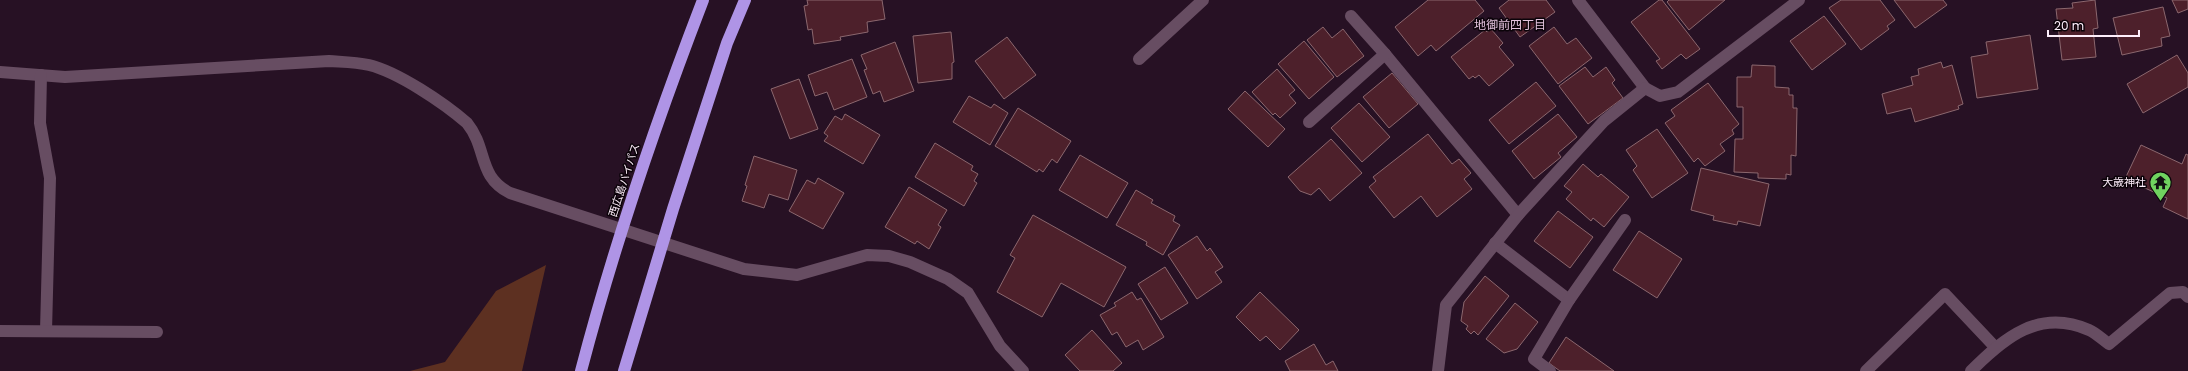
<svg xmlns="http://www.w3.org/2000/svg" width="2188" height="371" font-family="Poppins,'Noto Sans JP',sans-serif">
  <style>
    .forest { fill: #5d3021 }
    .building { fill: #4d202b; stroke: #8b676e }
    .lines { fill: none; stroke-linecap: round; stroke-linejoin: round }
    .street { stroke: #674d62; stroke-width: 12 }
    .highway { stroke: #af94e6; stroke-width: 12 }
    .labels { text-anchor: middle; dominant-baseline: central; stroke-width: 3; stroke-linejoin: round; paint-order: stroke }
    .street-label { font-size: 11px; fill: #feeefb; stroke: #0b0309 }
    .poi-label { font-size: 11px; fill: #feeefb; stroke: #0b0309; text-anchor: end }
    .neighbourhood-label { font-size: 12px; fill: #e3c3dd; stroke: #0b0309 }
  </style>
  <rect width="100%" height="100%" fill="#271124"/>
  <!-- forest -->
  <path class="forest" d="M546 265 522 371H410L445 362 496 291Z"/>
  <!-- building -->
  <g class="building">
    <path d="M807 0H882L885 19 867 22 868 32 840 37 841 40 814 44 812 29 808 30 804 6 808 5Z"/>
    <path d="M1428 0H1475L1484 11 1436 51 1431 45 1418 56 1395 27Z"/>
    <path d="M1509 0H1546L1555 12 1520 37 1499 8Z"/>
    <path d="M1659 0H1662L1700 49 1686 59 1681 54 1662 69 1656 61 1660 59 1631 22Z"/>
    <path d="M1669 0H1725L1689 30 1667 2Z"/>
    <path d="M1841 0H1880L1895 20 1887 26 1889 29 1861 50 1829 8Z"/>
    <path d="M1894 0H1943L1947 5 1915 28Z"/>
    <path d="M2095 0 2098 28 2093 29 2096 57 2062 60 2056 9 2073 8 2072 3Z"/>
    <path d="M2172 0H2188V9L2178 13Z"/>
    <path d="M2163 7 2170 36 2161 38 2162 46 2122 55 2113 18Z"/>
    <path d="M1824 16 1846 44 1812 70 1790 41Z"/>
    <path d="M1323 27 1332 38 1343 29 1364 56 1337 77 1307 40Z"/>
    <path d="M1554 27 1567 44 1576 38 1592 58 1558 84 1529 46Z"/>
    <path d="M1491 29 1503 43 1499 47 1514 65 1489 86 1479 75 1475 78 1473 76 1469 79 1451 57 1485 30 1487 32Z"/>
    <path d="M951 32 954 62 952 63V79L918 83 913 36Z"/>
    <path d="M2030 35 2038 89 1977 98 1971 57 1988 54 1986 42Z"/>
    <path d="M1007 37 1036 75 1004 99 975 61Z"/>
    <path d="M1304 41 1334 77 1309 99 1278 64Z"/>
    <path d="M895 42 914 91 884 102 880 91 873 94 864 70 867 69 861 55Z"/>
    <path d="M2177 55 2188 73V87L2143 113 2127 84Z"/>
    <path d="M852 59 867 97 834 110 827 92 815 96 808 75Z"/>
    <path d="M1941 62 1943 68 1952 65 1963 104 1958 106 1959 109 1915 122 1911 108 1887 114 1882 94 1913 85 1911 77 1919 75 1918 69Z"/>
    <path d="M1752 65 1775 66V87L1789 88V95H1793V108H1797L1796 156 1791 155V175L1786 174V179L1758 178V173L1734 172 1735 139H1743V107H1737V77H1751Z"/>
    <path d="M1585 67 1593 77 1606 67 1615 80 1612 83 1623 98 1588 124 1559 86Z"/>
    <path d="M1277 69 1295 90 1289 95 1296 103 1280 118 1275 113 1273 115 1252 92Z"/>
    <path d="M1392 73 1418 104 1389 128 1363 97Z"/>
    <path d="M799 79 818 129 790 139 771 89Z"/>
    <path d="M1536 82 1556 106 1509 144 1489 120Z"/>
    <path d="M1708 83 1739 124 1732 130 1734 134 1720 144 1725 151 1705 166 1698 158 1694 162 1665 123 1675 116 1671 110Z"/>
    <path d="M1245 91 1285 129 1268 147 1228 109Z"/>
    <path d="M969 96 991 108 994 104 1008 113 990 145 953 122Z"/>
    <path d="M1359 103 1390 137 1362 162 1331 128Z"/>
    <path d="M1018 108 1071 141 1057 163 1052 159 1043 172 1039 169 1037 172 995 146Z"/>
    <path d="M845 114 880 135 863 164 824 141 828 136 824 133 835 116 842 120Z"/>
    <path d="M1558 114 1577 137 1558 153 1561 157 1534 179 1512 151Z"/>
    <path d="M1657 129 1688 173 1652 198 1633 170 1637 166 1626 150Z"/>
    <path d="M1428 134 1452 164 1459 159 1471 173 1464 179 1472 189 1437 217 1421 196 1394 218 1369 187 1376 181 1373 177Z"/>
    <path d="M1331 139 1362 173 1330 201 1319 188 1311 195 1300 191 1288 177Z"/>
    <path d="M935 143 973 166 971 170 978 174 974 181 977 183 964 206 915 177Z"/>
    <path d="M2141 145 2182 164 2186 154 2188 155V219L2163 207 2167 198 2125 179Z"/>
    <path d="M1080 155 1128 183 1107 218 1059 190Z"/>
    <path d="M754 156 797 170 788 200 769 194 764 208 742 201 747 186 745 185Z"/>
    <path d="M1583 164 1598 177 1601 174 1629 197 1604 227 1593 218 1591 221 1566 199 1572 192 1564 186Z"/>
    <path d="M1701 168 1769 184 1760 226 1738 221 1737 225 1713 220 1714 216 1691 210Z"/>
    <path d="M818 178 844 193 823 229 789 211 807 180 815 184Z"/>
    <path d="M909 187 947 210 938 225 941 227 929 249 917 241 915 244 885 227Z"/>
    <path d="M1136 190 1153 200 1151 203 1175 216 1173 221 1180 225 1163 255 1146 245 1147 242 1116 225Z"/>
    <path d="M1558 211 1593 237 1570 268 1534 241Z"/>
    <path d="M1033 215 1126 267 1104 307 1061 283 1042 317 997 292 1015 258 1010 255Z"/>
    <path d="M1639 231 1682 259 1657 298 1613 270Z"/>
    <path d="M1197 236 1207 251 1210 248 1223 267 1215 272 1222 282 1197 299 1168 255Z"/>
    <path d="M1165 267 1188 303 1161 320 1138 284Z"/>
    <path d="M1485 276 1509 296 1478 335 1474 331 1471 334 1466 329 1468 326 1461 321 1464 302Z"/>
    <path d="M1132 292 1137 300 1141 298 1164 337 1143 350 1138 340 1126 347 1117 332 1112 335 1100 315 1116 306 1114 303Z"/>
    <path d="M1260 292 1299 330 1280 350 1266 336 1260 341 1236 317Z"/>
    <path d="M1515 303 1538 322 1517 349 1504 353 1486 339Z"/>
    <path d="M1092 330 1122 363 1113 371H1080L1065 355Z"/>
    <path d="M1566 337 1614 371H1560L1549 363Z"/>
    <path d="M1314 344 1326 365 1333 361 1338 371H1290L1285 361Z"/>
  </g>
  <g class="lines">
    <!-- street -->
    <g class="street">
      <path d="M1578 0 1645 88"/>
      <path d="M1351 16 1385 54 1518 215"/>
      <path d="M1139 59 1203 0"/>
      <path d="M0 72 65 77 329 61C342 62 355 62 369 65 398 72 444 103 467 123 488 149 477 176 510 193L744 269 797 275 867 255 889 256 910 262 948 279 968 293 1000 346 1023 371"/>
      <path d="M41 75 40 123 50 178 46 331"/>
      <path d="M1309 122 1385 54"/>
      <path d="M1495 243 1569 300"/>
      <path d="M0 331 157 332"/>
      <path d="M1438 371 1446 305 1518 215 1604 121 1645 88 1660 96 1678 92 1799 0"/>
      <path d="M1550 371 1534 359 1569 300 1625 220"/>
      <path d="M1866 371 1945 294 1995 347"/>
      <path d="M1971 371C2004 338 2039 308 2089 330 2096 333 2103 340 2109 344L2170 293 2183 292 2188 297"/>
    </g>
    <!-- highway -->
    <g class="highway">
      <path d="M581 371C614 245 656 122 703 0"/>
      <path d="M624 371 673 209 727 43 745 0"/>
    </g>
  </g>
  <!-- icons -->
  <defs>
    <symbol id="temple-pin" viewBox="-11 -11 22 30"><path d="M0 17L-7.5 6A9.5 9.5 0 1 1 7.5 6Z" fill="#70d35f" stroke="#0b0309"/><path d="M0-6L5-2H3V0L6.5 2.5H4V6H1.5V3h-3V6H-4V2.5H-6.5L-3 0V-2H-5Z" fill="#111"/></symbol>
  </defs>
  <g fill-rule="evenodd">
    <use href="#temple-pin" x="2148" y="170" width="25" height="34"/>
  </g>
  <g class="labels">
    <!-- street labels -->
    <g class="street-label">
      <text transform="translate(624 180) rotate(-72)">西広島バイパス</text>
    </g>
    <!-- poi labels -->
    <g class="poi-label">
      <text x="2146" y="182">大歳神社</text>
    </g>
    <!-- neighbourhood labels -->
    <g class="neighbourhood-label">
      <text x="1510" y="24">地御前四丁目</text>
    </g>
  </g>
  <!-- scale -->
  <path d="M2048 30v6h91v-6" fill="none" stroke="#feeefb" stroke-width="2"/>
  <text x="2054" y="30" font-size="12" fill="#feeefb" stroke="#0b0309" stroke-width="3" paint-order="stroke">20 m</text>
</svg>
